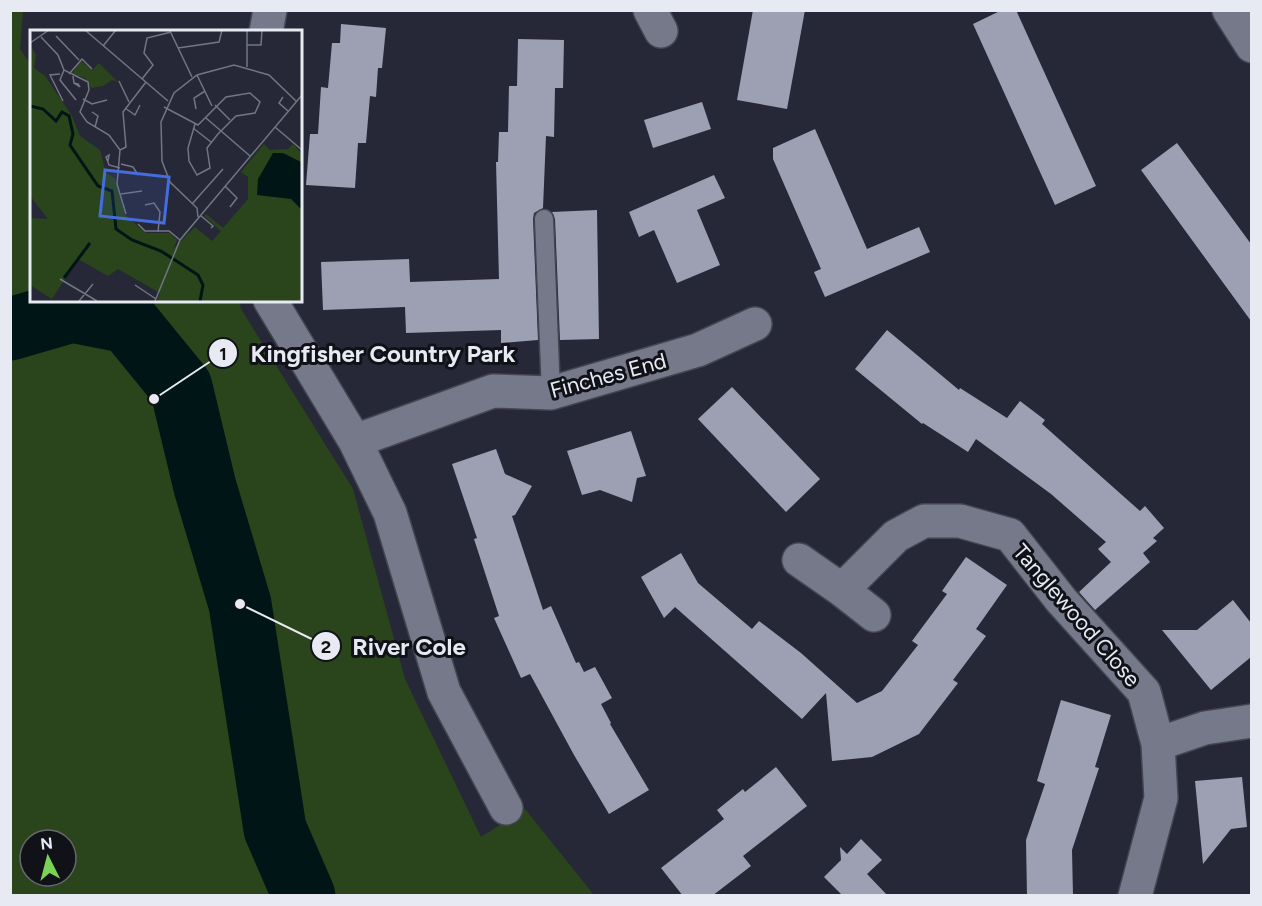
<svg xmlns="http://www.w3.org/2000/svg" width="1262" height="906" viewBox="0 0 1262 906" font-family="Figtree,sans-serif">
  <rect width="100%" height="100%" fill="#262837"/>
  <path fill="#2a451b" fill-rule="evenodd" d="M10 11H23L20 49 31 65 32 300H239L241 309 353 489 405 679 481 837 525 809 594 895H11ZM30 840H66V876H30Z"/>
  <g fill="none" stroke-linecap="round" stroke-linejoin="round">
    <path stroke="#001516" stroke-width="63" d="M10 329 72 311 128 322 181 387 205 487 240 604 275 829 304 896"/>
  </g>
  <path fill="#9ca0b2" d="M753 10H805L787 109 737 100Z
    M1002 10H1016L1096 186 1055 205 973 24Z
    M341 24 386 28 382 68H378L376 97 370 96 366 143H358L355 188 306 185 310 134H318L321 87 328 88 332 43H340Z
    M518 39 564 40 563 88H555L554 137 546 136 543 208 534 213 533 219 538 340 501 343V330L406 333 405 307 323 310 321 262 409 259 410 282 499 279 496 162H498L499 132H508L509 86H517Z
    M702 102 711 129 653 148 644 120Z
    M815 129 867 249 919 227 930 252 825 297 814 272 821 269 773 159V148Z
    M1177 143 1251 244V321L1141 170Z
    M714 175 725 198 697 210 720 265 677 283 654 230 639 237 629 212Z
    M597 210 599 339 560 340 555 219 552 212Z
    M887 330 959 390 960 388 1007 418 1020 401 1045 420 1042 424 1140 511 1145 506 1164 528 1153 538 1157 541 1143 553 1150 562 1095 610 1079 592 1111 562 1098 549 1106 542 1051 494 976 439 968 452 923 423 922 424 855 369Z
    M732 387 820 479 786 512 698 419Z
    M631 431 646 476 637 478 632 502 600 490 582 495 567 451Z
    M496 449 505 474 532 486 515 515 512 516 543 610 551 606 576 663 579 662 584 672 595 667 612 698 601 704 611 723 610 724 649 790 609 814 574 755 530 674 521 678 494 618 499 616 474 539 477 538 452 464Z
    M681 553 698 583 752 629 759 621 801 653 857 703 882 691 918 645 912 641 947 594 942 591 966 557 1007 585 976 629 986 636 953 680 958 683 919 734 872 757 832 761 826 693 802 719 675 607 664 618 641 577Z
    M1233 600 1251 623V657L1211 690 1162 630H1197Z
    M1061 700 1111 715 1095 767 1099 768 1072 850 1073 896H1027L1026 840 1045 784 1037 781Z
    M776 767 807 806 743 856 751 866 712 896H683L661 868 724 819 717 810 743 789 745 792Z
    M1242 777 1247 827 1231 829 1203 864 1195 781Z
    M861 839 882 860 867 874 888 896H843L824 877 841 860 840 847 847 854Z"/>
  <g fill="none" stroke-linecap="round" stroke-linejoin="round">
    <g stroke="#434551" stroke-width="21">
      <path id="lane" d="M544 219 551 393"/>
    </g>
    <g stroke="#434551" stroke-width="36">
      <path id="street" d="M650 10 661 31
        M1229 10 1252 46
        M266 32 270 10
        M270 300 355 441 390 513 444 692 506 808
        M355 441 493 391 551 393 698 350 755 324
        M799 560 842 590 874 615
        M842 590 896 536 924 521H960L1010 535 1061 600 1144 692 1158 744 1161 798 1135 896
        M1158 744 1205 728 1252 721"/>
    </g>
    <use href="#lane" stroke="#75798a" stroke-width="18"/>
    <use href="#street" stroke="#75798a" stroke-width="33"/>
  </g>
  <g text-anchor="middle" stroke-width="6" stroke-linejoin="round" paint-order="stroke">
    <g font-size="22" fill="#e7e9f3" stroke="#101218">
      <text transform="translate(608 375) rotate(-15)" y="8">Finches End</text>
      <text transform="translate(1077 615) rotate(49)" y="8">Tanglewood Close</text>
    </g>
  </g>
  <g transform="translate(30 30)">
    <rect width="272" height="272" fill="#262837"/>
    <path d="M1 16 6 25 4 38 15 46 42 86 50 106 70 120 76 143 85 148 95 185 116 203H139L147 210 143 219 165 197 182 211 191 201 174 186 176 184 193 198 218 169V147L211 142 234 114 240 120 258 119 263 114 271 123V271H127L130 263 88 239 78 246 48 229 22 269 0 255V188L18 189 0 166ZM50 30 62 40 69 33 88 52 82 50 73 56 61 58 55 48 42 44Z" fill="#2a451b"/>
    <path d="M243 123H253L271 132V179L261 169 227 165 228 149Z" fill="#001516"/>
    <path fill="none" stroke="#001516" stroke-width="3" d="M0 76 13 79 26 91 32 82 39 86 43 104 40 115 68 156 82 161 86 199 102 210 131 221 168 245 173 255 170 271M34 248 60 213"/>
    <path fill="none" stroke="#737582" stroke-width="1.5" d="M55 0 138 71M140 1 162 47M26 6 49 30M11 7 28 25 34 40 58 52 59 60 50 82 57 92 79 105 90 120 87 154 96 184M0 13 19 0M217 15H231L232 0M73 16 86 0M148 18 189 12 192 0M217 37V0M34 40 30 50 46 70M30 44 20 45 33 71M39 44 52 29 62 39M167 45 182 76M43 46 44 53 50 57 48 54 44 53M112 49 123 35 114 23 117 8 141 2M89 51 99 72M253 67 249 73 258 81M53 69 62 74 77 70M185 75 200 90M134 77 168 95 196 67 220 63 230 72 225 83 206 86 188 104 177 118 180 138 167 145 159 131 158 118 165 94M95 78 105 85 110 75M166 79 164 68 175 61M62 82 68 86 65 97M176 88 220 126M245 97 272 120M163 98 181 112M90 120 96 117 93 82 116 52M78 131 79 125 76 127 79 135 90 138M91 134 103 137 108 145M195 156 207 168 200 177M91 164 112 161M162 174 193 139M115 175 124 173 130 182 128 202M170 185 183 196 181 198M168 187 167 178 140 152 132 131 131 92 144 63 167 45 204 35 239 45 266 71M108 194 115 201H139L150 210M30 249 67 271M105 255 126 269M49 271 63 254M125 271 150 210 272 65"/>
    <path fill="#456ddd" fill-opacity="0.15" stroke="#456ddd" stroke-width="3" d="M75 140 139 147 134 193 70 186Z"/>
    <rect width="272" height="272" fill="none" stroke="#e7e9f3" stroke-width="3"/>
  </g>
  <path fill="none" stroke="#e7e9f3" stroke-width="2" d="M154 399L223 353M240 604L326 646"/>
  <g fill="#e7e9f3" stroke="#101218" stroke-width="2">
    <circle cx="154" cy="399" r="6"/>
    <circle cx="240" cy="604" r="6"/>
    <circle cx="223" cy="353" r="15"/>
    <circle cx="326" cy="646" r="15"/>
  </g>
  <g font-size="18" text-anchor="middle" font-weight="bold" fill="#111">
    <text x="223" y="360">1</text>
    <text x="326" y="653">2</text>
  </g>
  <g font-size="24" text-anchor="middle" font-weight="bold" fill="#e7e9f3" stroke="#101218" stroke-width="6" stroke-linejoin="round" paint-order="stroke">
    <text x="383" y="362">Kingfisher Country Park</text>
    <text x="409" y="655">River Cole</text>
  </g>
  <rect width="1262" height="906" fill="none" stroke="#e7e9f3" stroke-width="24"/>
  <g transform="translate(48 858) rotate(354)"><circle r="28" fill="#101218" stroke="#666870" stroke-width="1.5"/>
  <path d="M0-4.5L10 22L0 15L-10 22Z" fill="#7bd155"/>
  <text y="-9" font-size="16" font-weight="bold" text-anchor="middle" fill="#e7e9f3">N</text>
  </g>
</svg>
